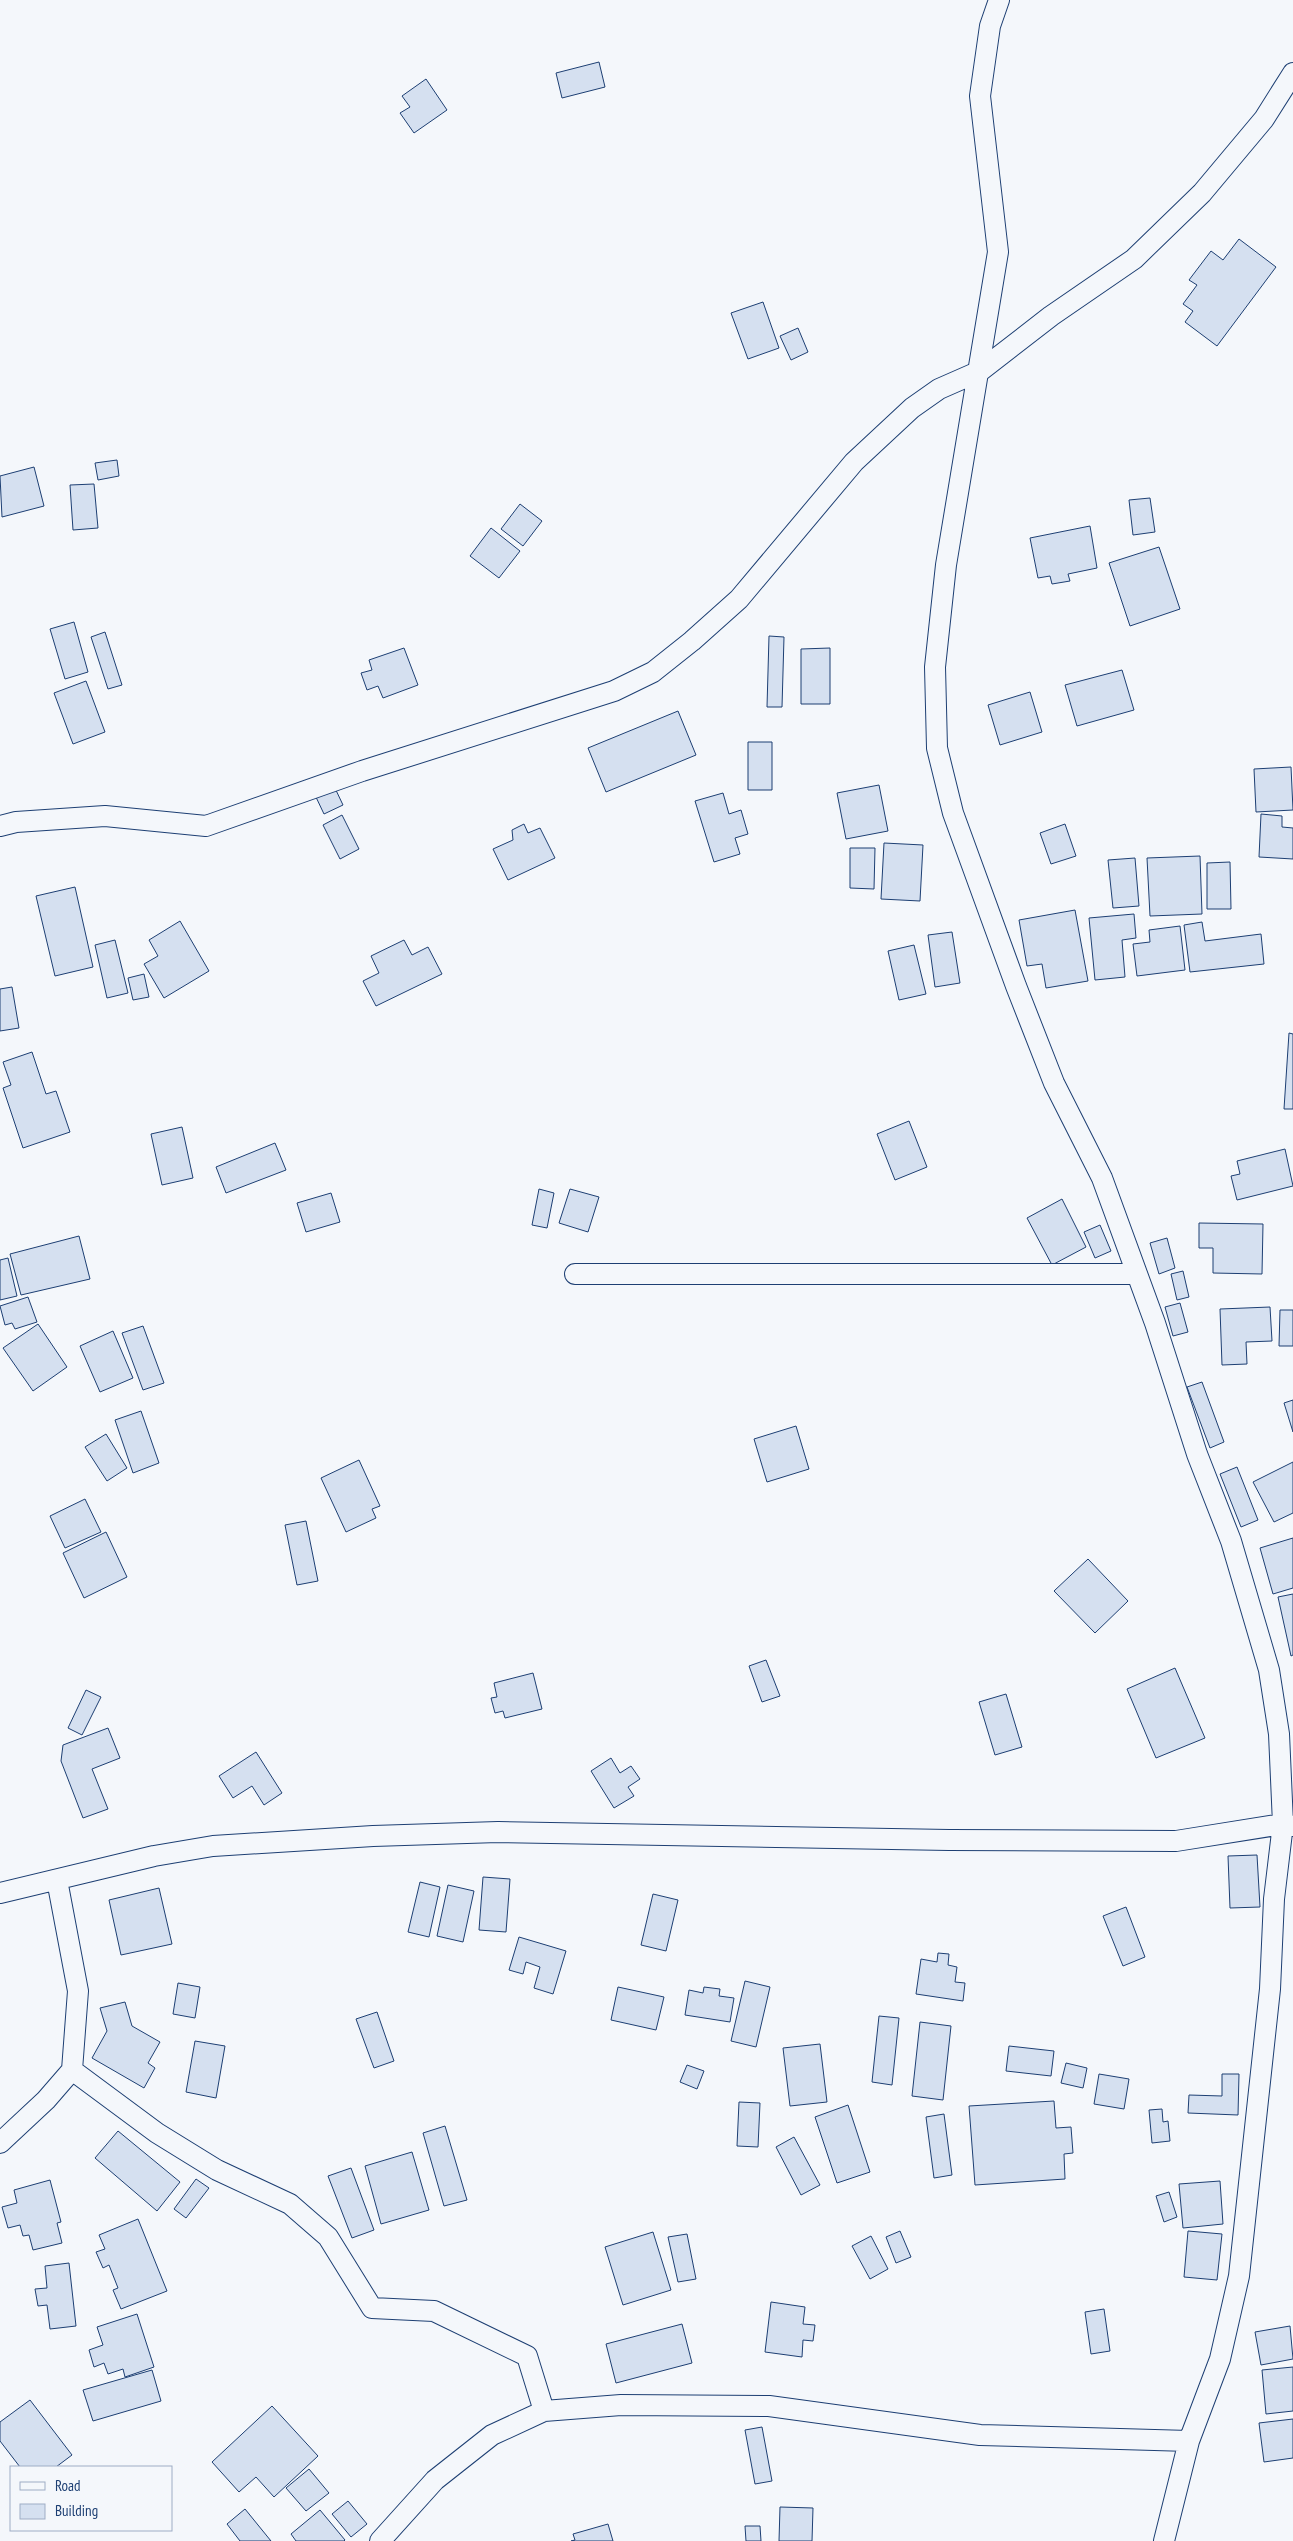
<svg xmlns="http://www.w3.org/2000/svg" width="1293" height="2541" viewBox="0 0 1293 2541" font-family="'PT Sans Narrow',sans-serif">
  <rect width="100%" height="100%" fill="#f4f7fb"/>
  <path fill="#d5e0f0" stroke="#1d3f73" d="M599 62 605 87 562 98 556 73Z
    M426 79 447 110 414 133 400 113 410 107 402 96Z
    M1239 239 1276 267 1217 346 1185 322 1193 311 1183 304 1197 285 1189 280 1211 251 1223 260Z
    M763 302 779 348 748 359 731 313Z
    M798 328 808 352 791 360 780 336Z
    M117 460 119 476 98 480 95 463Z
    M34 467 44 506 2 517 0 476Z
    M94 484 98 528 73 530 70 485Z
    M1150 498 1155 532 1133 535 1129 500Z
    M520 504 542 521 523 546 501 529Z
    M1090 526 1097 568 1068 574 1070 581 1052 584 1050 576 1038 578 1030 538Z
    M491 528 520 551 499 578 470 556Z
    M1159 547 1180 609 1130 626 1109 563Z
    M74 622 88 672 65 679 50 629Z
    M105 632 122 685 108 689 91 637Z
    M769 636 784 637 782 707H767Z
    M404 648 418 685 383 698 378 686 367 690 361 673 372 670 369 660Z
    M830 648V704H801V649Z
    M1122 670 1134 710 1077 726 1065 685Z
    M86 681 105 732 73 744 54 693Z
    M1030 692 1042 732 1000 745 988 705Z
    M678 711 696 755 606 792 588 748Z
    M748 742H772V790H748Z
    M1291 767 1293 810 1256 812 1254 769Z
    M879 785 888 831 846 839 837 793Z
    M334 786 343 805 324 814 315 795Z
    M723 793 729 814 741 810 748 834 735 838 740 854 714 862 695 801Z
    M1261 814 1282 816V827L1293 828V859L1259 857Z
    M342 815 359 849 340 859 323 825Z
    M524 824 528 833 540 828 555 858 508 880 493 849 513 840 512 830Z
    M1065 824 1076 856 1051 864 1040 833Z
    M884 843 923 845 920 901 881 899Z
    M850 848H875L874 889 850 888Z
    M1200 856 1202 914 1150 916 1147 858Z
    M1135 858 1139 906 1113 908 1108 860Z
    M1230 862 1231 909H1207V863Z
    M75 887 93 967 55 976 36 896Z
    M1075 910 1088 981 1046 988 1042 964 1027 966 1019 920Z
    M1134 914 1136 938 1122 940 1125 977 1095 980 1089 918Z
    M180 921 209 971 164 998 144 964 158 956 149 940Z
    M1202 922 1205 941 1261 934 1264 964 1190 972 1184 925Z
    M1180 926 1185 970 1137 976 1133 944 1150 942 1149 930Z
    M952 932 960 983 935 987 928 935Z
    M115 940 128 993 107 998 95 945Z
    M404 940 412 955 428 947 442 974 376 1006 363 981 379 973 371 956Z
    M914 945 926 994 899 1000 888 951Z
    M144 974 149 997 133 1000 128 978Z
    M12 987 19 1028 0 1031V989Z
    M1289 1033 1293 1034V1109H1284Z
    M32 1052 46 1094 56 1091 70 1132 23 1148 3 1088 11 1085 3 1062Z
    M909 1121 927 1167 895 1180 877 1134Z
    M182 1127 193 1178 162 1185 151 1134Z
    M275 1143 286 1170 226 1193 216 1167Z
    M1285 1149 1293 1186 1237 1200 1231 1176 1240 1174 1237 1161Z
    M539 1189 554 1193 547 1228 532 1225Z
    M570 1189 599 1197 588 1232 559 1223Z
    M331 1193 340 1222 306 1232 297 1203Z
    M1062 1199 1086 1247 1052 1265 1027 1218Z
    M1199 1223 1263 1224 1262 1274 1213 1273V1248H1199Z
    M1100 1225 1111 1251 1095 1258 1084 1232Z
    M79 1236 90 1279 21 1295 10 1254Z
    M1167 1238 1175 1268 1159 1274 1150 1243Z
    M8 1258 17 1296 0 1300V1260Z
    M1183 1271 1189 1297 1177 1300 1171 1274Z
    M28 1297 37 1322 15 1329 12 1323 5 1325 0 1306Z
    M1180 1303 1188 1332 1173 1336 1165 1307Z
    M1270 1307 1272 1341 1246 1342 1247 1364 1222 1365 1220 1309Z
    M1280 1310H1293V1346H1279Z
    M38 1324 67 1367 33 1391 3 1348Z
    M143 1326 164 1383 143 1390 122 1333Z
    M113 1331 133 1378 100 1392 80 1346Z
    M1202 1382 1224 1442 1210 1448 1187 1387Z
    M1293 1400V1432L1284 1403Z
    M141 1411 159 1463 133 1473 115 1420Z
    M796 1426 809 1469 767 1482 754 1439Z
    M106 1434 127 1468 107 1481 85 1447Z
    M359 1460 380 1506 372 1509 376 1518 346 1532 321 1478Z
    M1293 1462V1513L1274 1522 1253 1482Z
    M1237 1467 1258 1520 1241 1527 1220 1474Z
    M85 1499 101 1532 65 1548 50 1516Z
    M306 1521 318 1581 297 1585 285 1525Z
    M106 1532 127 1577 84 1598 63 1553Z
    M1293 1538V1588L1273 1594 1260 1548Z
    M1088 1559 1128 1601 1095 1633 1054 1591Z
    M1293 1594V1655L1291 1656 1278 1597Z
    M766 1660 780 1696 762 1702 749 1666Z
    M1175 1668 1205 1738 1156 1758 1127 1689Z
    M533 1673 542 1709 505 1718 503 1711 495 1713 491 1698 497 1697 494 1683Z
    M86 1690 101 1697 82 1735 68 1728Z
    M1006 1694 1022 1747 995 1755 979 1702Z
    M108 1728 120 1758 92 1769 108 1809 83 1818 61 1761 63 1745Z
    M256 1752 282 1793 264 1805 252 1786 233 1798 219 1776Z
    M611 1758 620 1773 631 1766 640 1779 628 1787 634 1796 614 1808 591 1771Z
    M1257 1855 1260 1907 1230 1908 1228 1856Z
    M483 1877 510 1879 506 1932 479 1930Z
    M420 1882 440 1887 429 1937 408 1932Z
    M448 1885 474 1891 463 1942 437 1936Z
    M159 1888 172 1944 121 1955 109 1900Z
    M653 1894 678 1900 666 1951 641 1945Z
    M1126 1907 1145 1957 1123 1966 1103 1916Z
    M519 1937 566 1951 553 1994 534 1988 540 1967 526 1962 523 1974 509 1970Z
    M938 1953 949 1954 948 1965 957 1967 955 1982 965 1983 963 2001 916 1994 921 1959 937 1962Z
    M745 1981 770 1987 756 2047 731 2041Z
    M178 1983 200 1987 195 2018 173 2014Z
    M618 1987 664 1997 656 2030 611 2020Z
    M704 1987 720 1989 719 1996 734 1998 730 2022 685 2015 689 1990 703 1993Z
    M125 2002 132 2026 160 2042 148 2063 155 2068 144 2088 92 2058 107 2031 100 2008Z
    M377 2012 394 2061 374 2068 356 2019Z
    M879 2016 899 2018 892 2085 872 2082Z
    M920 2022 951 2026 943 2100 912 2096Z
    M195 2041 225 2046 216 2098 186 2092Z
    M820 2044 827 2102 790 2106 783 2048Z
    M1009 2046 1054 2051 1051 2076 1006 2071Z
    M1066 2063 1087 2068 1083 2088 1061 2083Z
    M687 2065 704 2071 697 2089 680 2082Z
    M1099 2074 1129 2079 1124 2109 1094 2104Z
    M1222 2074H1239L1238 2115 1188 2113 1189 2095 1222 2096Z
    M1054 2101 1056 2128 1071 2127 1073 2153 1064 2154 1065 2179 975 2185 969 2106Z
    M739 2102 760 2103 758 2147 737 2146Z
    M848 2105 870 2172 837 2183 815 2117Z
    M1162 2109 1163 2122 1168 2121 1170 2141 1152 2143 1149 2110Z
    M944 2114 952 2175 934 2178 926 2117Z
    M445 2126 467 2200 444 2206 423 2133Z
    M118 2131 180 2182 157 2211 95 2158Z
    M794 2137 820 2185 801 2195 776 2147Z
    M412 2152 429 2210 381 2224 365 2166Z
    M351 2168 374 2230 352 2238 328 2176Z
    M196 2179 209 2188 186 2218 174 2209Z
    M50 2180 61 2222 57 2223 62 2243 33 2250 29 2235 23 2236 20 2225 8 2228 2 2207 17 2203 14 2190Z
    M1220 2181 1223 2224 1183 2228 1179 2184Z
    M1169 2192 1177 2217 1164 2222 1156 2196Z
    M138 2219 167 2291 121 2309 113 2290 118 2288 109 2265 103 2268 96 2252 105 2249 99 2235Z
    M900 2231 911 2257 896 2263 886 2237Z
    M1188 2231 1222 2234 1217 2280 1184 2277Z
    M653 2232 671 2290 623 2305 605 2247Z
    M687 2234 696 2279 678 2282 668 2237Z
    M871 2236 888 2269 870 2279 852 2246Z
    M69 2263 76 2326 50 2329 47 2305 38 2306 35 2289 47 2288 45 2266Z
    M771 2302 805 2307 803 2324 815 2325 813 2341 803 2340 802 2357 765 2352Z
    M1104 2309 1110 2351 1091 2354 1085 2312Z
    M137 2314 154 2367 125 2377 123 2369 108 2374 104 2363 94 2367 89 2350 103 2345 97 2327Z
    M682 2324 692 2363 616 2383 606 2344Z
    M1290 2326 1293 2359 1261 2365 1255 2332Z
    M1293 2367V2411L1266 2414 1262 2370Z
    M152 2370 161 2401 93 2421 83 2390Z
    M30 2400 72 2455 56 2467H20L0 2441V2422Z
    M272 2406 318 2456 274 2497 256 2477 239 2492 212 2462Z
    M1293 2419V2458L1264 2462 1259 2423Z
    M762 2427 772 2481 755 2484 745 2430Z
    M309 2469 329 2493 306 2511 286 2488Z
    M348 2501 367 2524 351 2537 332 2514Z
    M780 2507 813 2508 812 2541H779Z
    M245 2509 271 2541H240L227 2524Z
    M320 2510 345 2540 344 2541H296L291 2534Z
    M608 2524 613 2541H571L575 2540 573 2534Z
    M745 2526H760L761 2541H746Z"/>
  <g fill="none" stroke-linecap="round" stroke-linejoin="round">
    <g stroke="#1d3f73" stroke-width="22">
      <path id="minor" d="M999 0 990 26 980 96 998 252 946 565 935 667 937 748 953 813 1016 986 1054 1083 1102 1178 1155 1323 1197 1454 1231 1541 1269 1670 1279 1734 1283 1824 1274 1899 1270 1989 1239 2276 1220 2359 1189 2441 1164 2541
        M0 826 16 822 105 816 206 826 362 771 614 691 653 672 692 641 739 599 854 462 912 408 939 389 980 371 1051 316 1134 259 1202 193 1264 119 1293 73
        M575 1274H1135
        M57 1880 78 1991 72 2070 157 2133 217 2170 290 2204 328 2237 372 2308 434 2311 527 2356 544 2411
        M0 1893 154 1856 213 1846 373 1836 498 1832 949 1840 1176 1841 1283 1824 1293 1826
        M0 2143 46 2100 72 2070
        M380 2541 435 2480 492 2435 544 2411 621 2405 769 2406 980 2435 1189 2441"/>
    </g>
    <use href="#minor" stroke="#f4f7fb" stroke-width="20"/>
  </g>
  <rect x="10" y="2466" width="162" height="65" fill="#f4f7fb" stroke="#9eadc5"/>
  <rect x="20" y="2482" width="25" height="8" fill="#f4f7fb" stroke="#9eadc5"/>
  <text x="55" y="2491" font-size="15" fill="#1d3f73">Road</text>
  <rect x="20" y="2504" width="25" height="15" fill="#d5e0f0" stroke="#9eadc5"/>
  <text x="55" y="2516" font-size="15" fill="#1d3f73">Building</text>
</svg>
